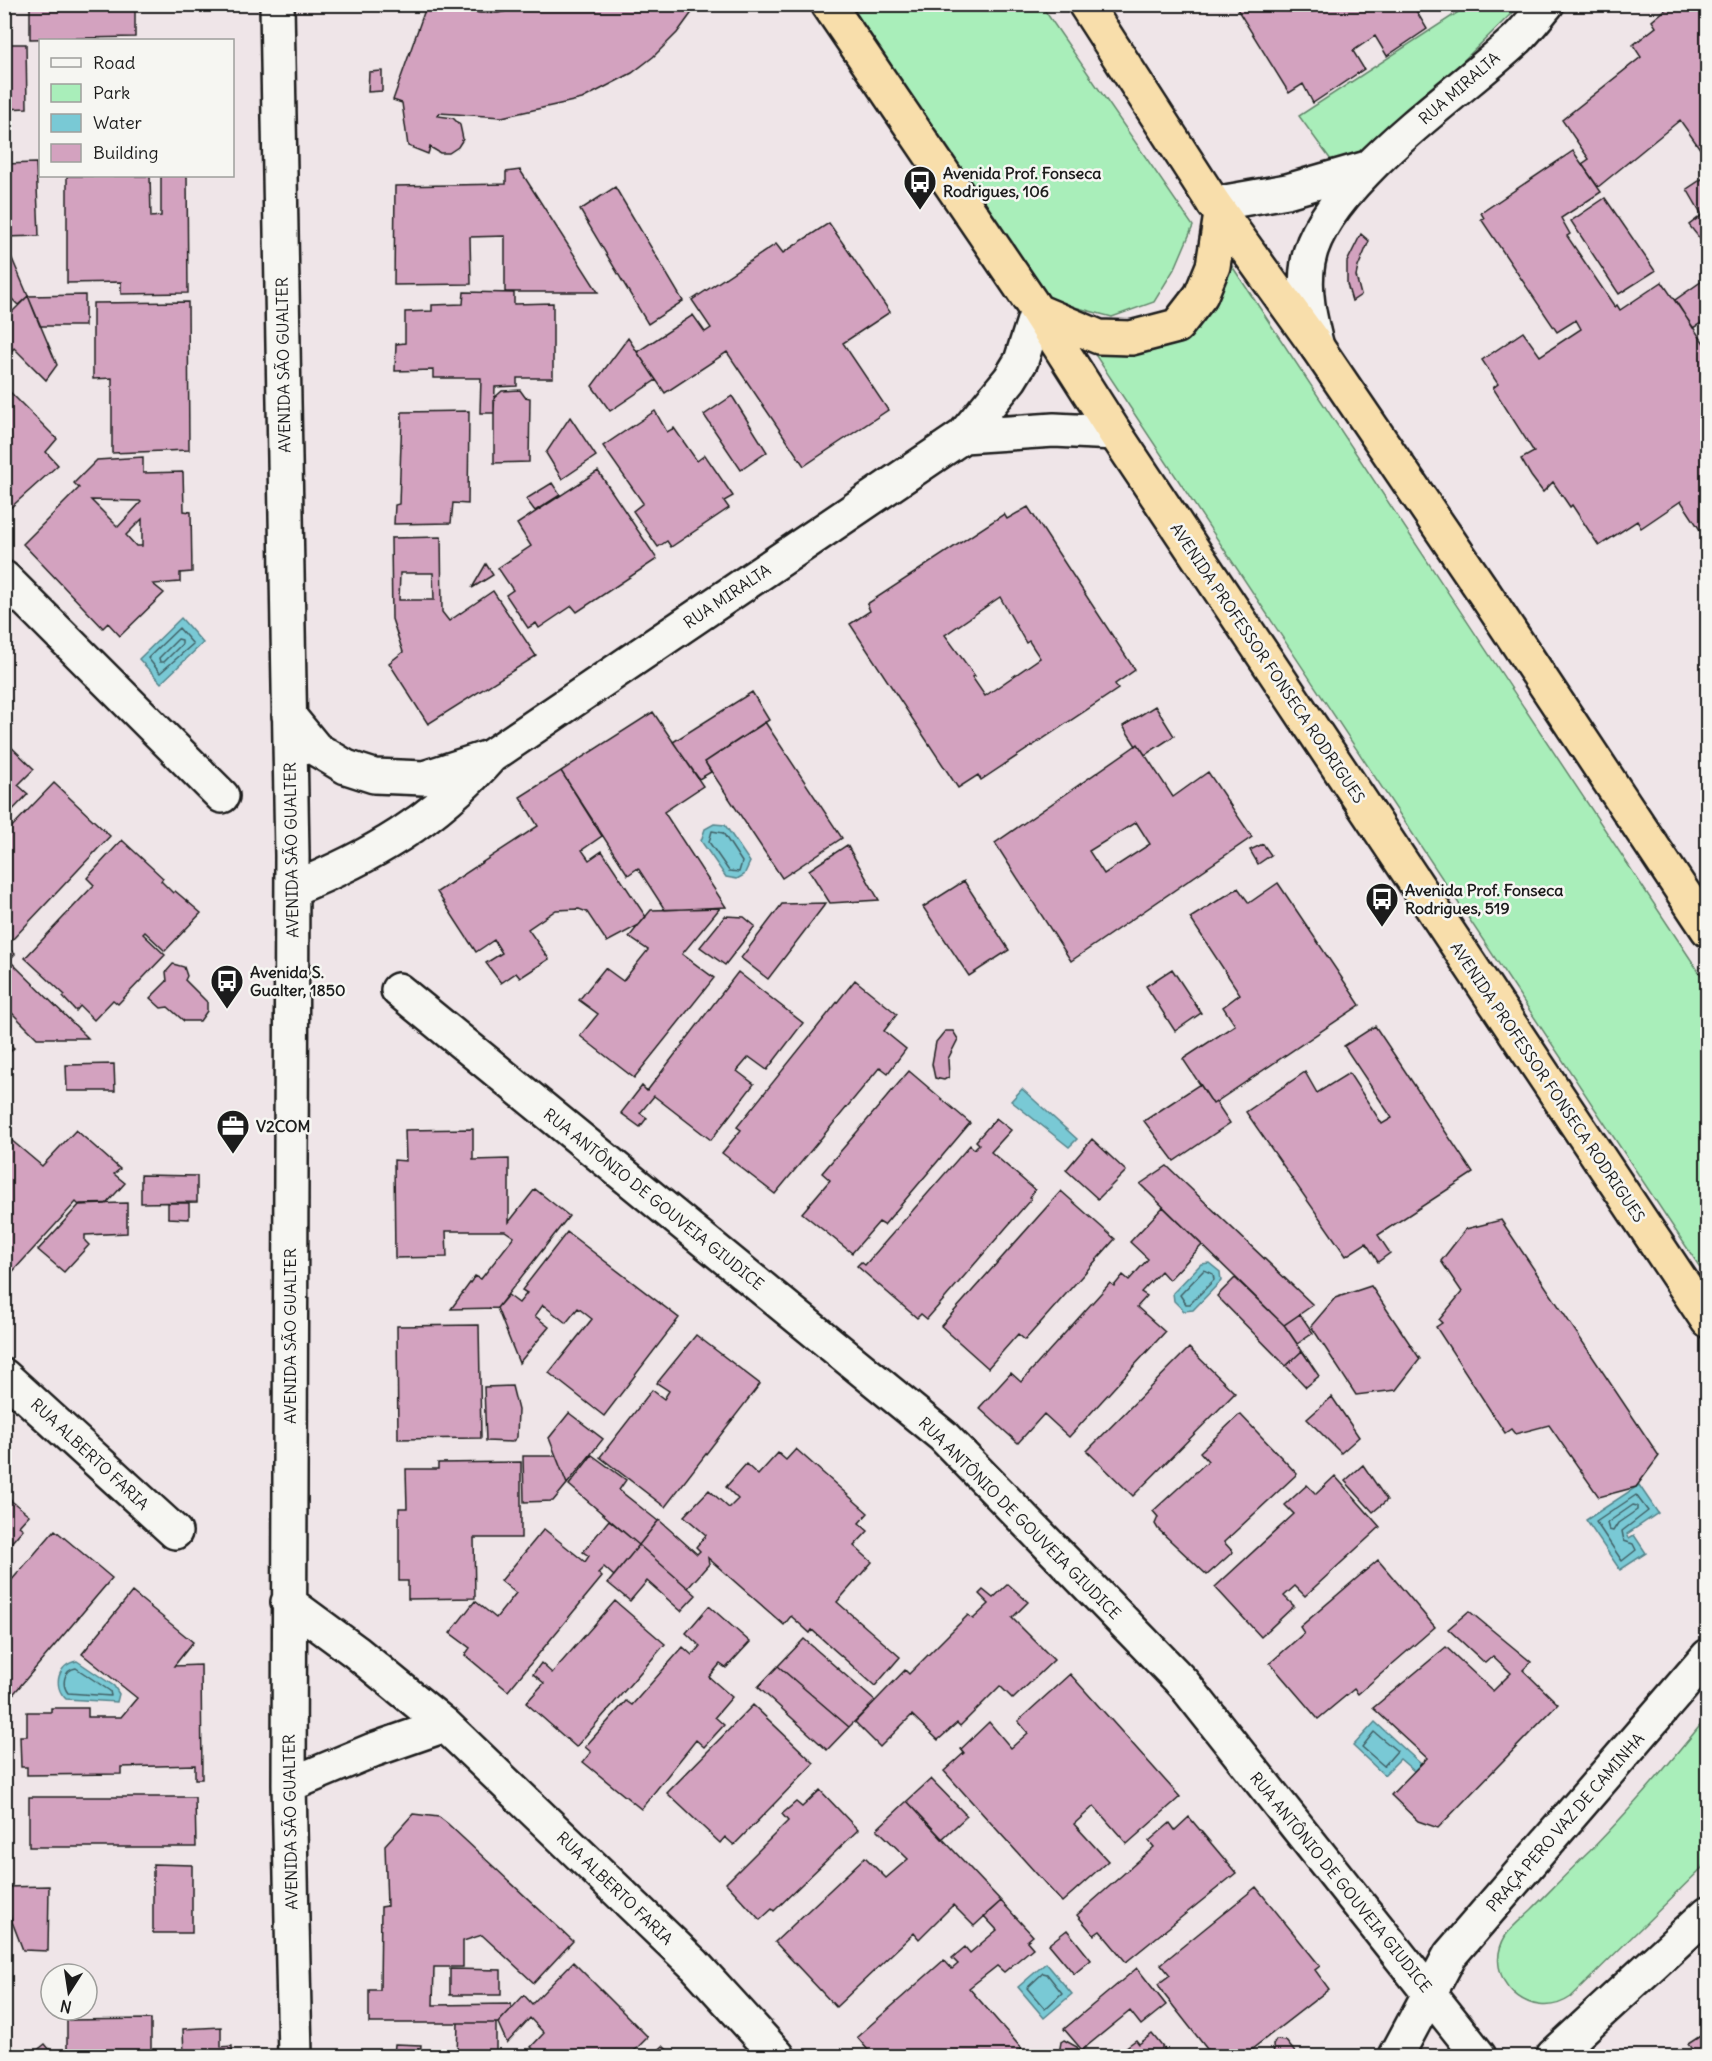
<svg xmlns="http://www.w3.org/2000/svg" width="1712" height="2061" viewBox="0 0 1712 2061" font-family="Delius,sans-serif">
  <rect width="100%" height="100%" fill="#efe5e8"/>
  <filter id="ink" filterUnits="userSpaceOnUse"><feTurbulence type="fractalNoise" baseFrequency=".0167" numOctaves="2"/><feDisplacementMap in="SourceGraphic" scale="12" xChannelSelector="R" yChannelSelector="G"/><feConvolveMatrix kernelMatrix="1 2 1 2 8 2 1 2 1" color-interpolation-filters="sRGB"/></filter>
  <g filter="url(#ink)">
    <path fill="#a9eeba" stroke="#62856b" stroke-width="1.5" d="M851 5H1041L1193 226 1176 266 1154 302 1112 317 1052 301 1022 263Z
      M1469 5H1520L1344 178 1299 116Z
      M1232 266 1707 984V1278L1094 353 1128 352 1211 306Z
      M1707 1717V1863L1571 1997C1531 2025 1479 1978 1506 1935 1512 1926 1524 1917 1532 1909 1551 1890 1570 1870 1590 1851 1631 1809 1670 1763 1707 1717Z"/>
    <path fill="#79c9d5" stroke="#54848b" stroke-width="1.5" d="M181 618 203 643 161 683 139 659Z
      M714 824 725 825 750 862 744 875 737 879 726 877 701 841 705 829Z
      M1022 1089 1077 1139 1069 1147 1011 1101Z
      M1209 1263 1220 1272 1221 1281 1193 1310 1184 1311 1174 1301 1173 1293 1201 1264Z
      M1639 1485 1658 1513 1627 1534 1629 1538 1634 1535 1646 1553 1620 1570 1586 1520Z
      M77 1661 114 1686 119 1694 117 1702 66 1699C52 1686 58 1664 77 1661Z
      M1375 1722 1421 1764 1414 1771 1400 1759 1384 1775 1353 1746Z
      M1046 1963 1072 1994 1044 2018 1018 1987Z"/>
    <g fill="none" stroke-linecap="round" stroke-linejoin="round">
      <path stroke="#416166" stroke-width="1.5" d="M179 628 193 644 160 673 148 658Z
        M178 639 182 640V644L164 662H160L159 658Z
        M712 831 723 833 742 862 739 872 729 871 709 842Z
        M1204 1270 1213 1274 1214 1280 1190 1304H1186L1180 1295Z
        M1636 1495 1648 1511 1622 1531 1624 1541 1633 1544 1636 1550 1622 1561 1596 1522Z
        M1633 1505 1637 1506V1510L1618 1523 1613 1531 1609 1530 1607 1523Z
        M76 1668 110 1691 111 1696 68 1693C61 1684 64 1670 76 1668Z
        M1374 1732 1397 1751 1384 1766 1362 1747Z
        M1043 1973 1047 1974 1062 1993 1045 2009 1027 1988Z"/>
    </g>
    <path fill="#d3a2bf" stroke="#1c1c1c" stroke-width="1.5" fill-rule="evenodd" d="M30 4H188L135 6V37L30 39Z
      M427 4 480 13H498L527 7 526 4H685L693 11 677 33 653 57 632 73 582 99 502 117 439 113 438 116 453 118 460 125 463 139 458 147 449 153H440L430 147 428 154 408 146 402 103 393 100Z
      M1234 4H1421L1415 9 1427 29 1387 56 1375 36 1353 51 1364 69 1313 103 1303 84 1289 93Z
      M1672 4H1698L1708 18V160L1680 120 1598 187 1582 164 1589 159 1562 120 1641 57 1633 45 1656 27 1652 21Z
      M4 44H26L27 108 4 109Z
      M382 71V91L368 92 369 72Z
      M1573 151 1601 192 1561 218 1570 234 1567 236 1615 307 1617 305 1620 310 1662 282 1708 349V533L1704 536 1681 501 1641 528 1637 521 1599 546 1572 505 1570 507 1553 482 1543 492 1531 476 1521 459 1534 452 1493 388 1498 384 1482 360 1523 332 1540 356 1581 329 1576 320 1557 332 1481 219 1484 218 1481 213Z
      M36 163 39 236 4 237V164Z
      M520 170 598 292H505V236L470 237 471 284 394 285 395 186 506 184V172Z
      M1708 175V241L1704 244 1689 225 1702 215 1687 189Z
      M67 176H150L151 217 161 216V176H187L188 293 121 294V282L67 283Z
      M615 187 683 301 648 324 580 210Z
      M1605 198 1655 271 1619 294 1571 221Z
      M829 223 890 312 843 343 888 410 804 466 727 352 665 393 637 352 693 315 705 332 711 328 692 300 776 244 783 253Z
      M1361 234 1369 241 1358 267 1356 276 1361 295 1352 301 1347 284V262Z
      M4 240 28 296 18 305 4 291Z
      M1708 277V319L1693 328 1675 300Z
      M464 292 514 293V304L553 303V378H517V386L495 387 494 413H480L481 378H433V370L395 371 396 344 405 343V312L432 311V305L463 304Z
      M85 295V326H40L28 296Z
      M28 296 57 365 46 380 14 348 9 354 4 349V320Z
      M188 302 189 450 112 453V378L93 379V303Z
      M628 338 656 380 610 411 592 386Z
      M4 386 57 439 46 452 58 465 9 509 4 504Z
      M520 390 525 397 530 398 529 462 494 463V398L502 391Z
      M732 396 767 452 741 470 704 415Z
      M469 411 468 504 453 503 451 523 394 524 395 505 399 504 402 412Z
      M655 411 667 432 674 428 697 461 705 455 733 496 724 501 729 508 671 547 667 541 658 547 633 511 643 503 603 446Z
      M570 417 596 456 562 479 546 453Z
      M143 457V473L183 472 184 511 191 512 192 572 180 573V582L153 584 164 593 120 636 108 623 103 628 23 544 79 488 74 483 97 460ZM91 500 140 501 141 502 118 527ZM142 519V546H136L126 535Z
      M598 471 657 559 577 612 572 606 539 628 536 623 528 628 506 595 513 590 498 568 531 546 517 524Z
      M552 483 560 495 535 511 526 499Z
      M1028 507 1135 670 1115 684 1118 689 981 780 978 775 958 788 850 624 870 611 867 604 1004 514 1007 519ZM1000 597 1026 643 1029 641 1040 658 985 696 972 677 975 676 945 635Z
      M441 537 442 612 449 621 493 591 536 656 428 724 389 663 403 652 392 619 391 538ZM400 573H433L434 600H399Z
      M486 564 493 575 472 588Z
      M752 692 769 720 705 762 711 772 699 779 673 742Z
      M1155 706 1174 736 1145 755 1138 744 1136 746 1123 726Z
      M653 712 703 786 664 812 726 907 665 910 638 868 628 875 561 771Z
      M765 722 842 838 782 878 705 762Z
      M4 740 34 769 18 785 28 794 4 819Z
      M1138 744 1173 797 1208 772 1252 837 1071 961 995 843ZM1136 822 1150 844 1104 874 1089 851Z
      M561 771 602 836 582 850 589 860 602 851 646 917 639 925 607 942 587 912 579 909 556 910 528 929 549 959 520 978 516 973 501 983 486 963 502 953 494 940 476 952 437 892 538 826 520 797Z
      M54 783 110 836 12 940 4 933V835Z
      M122 840 163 878 161 881 173 893 175 891 201 913 165 951 145 932 143 934 165 955 118 1004 113 1000 94 1020 80 1006 76 1011 63 997 65 995 25 958 94 885 87 878Z
      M1263 844 1271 855 1258 864 1250 850Z
      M847 845 879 900 830 903 809 870Z
      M964 881 1009 950 969 976 923 907Z
      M1278 883 1360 1005 1213 1104 1183 1059 1235 1025 1223 1007 1240 994 1190 918 1238 888 1249 903Z
      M826 903 768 979 741 958 782 904Z
      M720 908 682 954 714 978 634 1078 580 1036 598 1014 579 1000 605 968 623 981 648 950 629 937 651 910Z
      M725 916 744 917 755 926 725 965 700 947Z
      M4 944 15 954 4 965Z
      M9 960 88 1038H37L4 1005V965Z
      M173 964 184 967 187 976 185 980 207 1002V1011L200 1021H184L168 1007 161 1008 150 998 167 981 166 972Z
      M1172 969 1201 1013 1175 1031 1146 986Z
      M738 972 803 1023 767 1070 749 1057 737 1071 754 1084 711 1140 654 1096 640 1113 647 1118 640 1127 621 1113 642 1086 647 1091Z
      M855 980 897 1014 884 1031 906 1049 888 1073 880 1067 775 1194 722 1153 741 1130 737 1127Z
      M1375 1026 1473 1173 1378 1235 1390 1253 1378 1262 1366 1243 1346 1256 1246 1112 1305 1072 1317 1093 1349 1073 1382 1124 1392 1118 1344 1046Z
      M945 1031H953L958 1039 948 1059 949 1077 944 1080 935 1078 932 1064 936 1042Z
      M4 1039 14 1048 4 1058Z
      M114 1064 115 1091H67L66 1065Z
      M909 1071 970 1123 884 1225 879 1222 852 1253 802 1213 830 1180 822 1173Z
      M1200 1084 1213 1104 1216 1102 1230 1123 1174 1161 1144 1121Z
      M996 1118 1011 1130 991 1152 1035 1190 1030 1197 1031 1199 927 1319 921 1314 917 1318 857 1266 861 1262 865 1265 970 1145 974 1149 979 1144 976 1141Z
      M473 1129V1160L509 1159V1222L535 1189 569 1216 497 1308 451 1309 475 1276 481 1279 514 1237 505 1231H446L447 1257 395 1258 394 1160 406 1161 405 1130Z
      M76 1130 120 1169 114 1174 125 1183 106 1204 79 1205 76 1202 5 1280 4 1134 42 1166Z
      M1092 1139 1126 1171 1098 1199 1066 1170Z
      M1167 1166 1313 1305 1284 1325 1140 1184Z
      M141 1175 197 1176V1202L141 1203Z
      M1061 1191 1115 1239 1025 1340 1018 1334 988 1368 941 1326Z
      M127 1203V1233L85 1235V1241L89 1245 64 1272 38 1250 80 1204Z
      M168 1203H189V1219L168 1218Z
      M1163 1207 1202 1245 1169 1280 1161 1271 1141 1292 1147 1296 1137 1307 1165 1332 1069 1437 1044 1414 1018 1443 979 1408 1011 1373 1021 1382 1110 1283 1114 1286 1123 1275 1129 1280 1148 1259 1130 1242Z
      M1501 1220 1659 1456 1636 1487 1599 1497 1549 1425 1515 1434 1511 1429 1505 1433 1436 1327 1442 1323 1439 1320 1462 1292 1441 1261 1466 1229Z
      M567 1232 679 1318 604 1416 549 1373 592 1319 578 1308 566 1323 543 1305 535 1316 549 1327 519 1363 497 1308 508 1295 519 1303 527 1293 522 1290Z
      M1235 1278 1285 1326 1302 1351 1286 1366 1217 1296Z
      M1371 1286 1420 1359 1396 1390 1356 1395 1311 1326 1335 1298Z
      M1300 1314 1313 1333 1297 1344 1284 1325Z
      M479 1325 481 1438 398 1439 397 1326Z
      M696 1335 760 1384 665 1507 600 1457 652 1390 664 1399 669 1391 657 1383Z
      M1189 1348 1235 1393 1133 1496 1087 1451Z
      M1302 1351 1319 1376 1306 1387 1286 1366Z
      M512 1386 518 1410 517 1437 512 1442 486 1441 484 1387Z
      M1332 1397 1359 1437 1341 1453 1307 1419Z
      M569 1413 603 1439 567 1484 549 1438Z
      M1240 1414 1297 1474 1224 1542 1233 1552 1207 1575 1158 1529 1155 1524 1158 1517 1153 1511 1208 1461 1200 1452Z
      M796 1449 868 1513 859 1523 868 1531 854 1546 872 1562 837 1602 900 1657 875 1686 812 1630 810 1633 791 1616 784 1625 708 1558 709 1564 688 1588 639 1545 659 1520 697 1554 700 1551 696 1547 706 1535 684 1516 709 1490 729 1508 738 1499 726 1487 746 1464 758 1475 778 1453 786 1460Z
      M592 1455 626 1480 619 1490 658 1521 639 1545 569 1485Z
      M523 1456H556L567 1484 553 1501 524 1502Z
      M521 1462V1538H474L475 1598 408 1599V1581H399V1508H407L406 1469H438V1463Z
      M1363 1465 1387 1500 1373 1512 1345 1481Z
      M1335 1476 1380 1527 1305 1596 1295 1586 1284 1596 1294 1606 1261 1637 1215 1587 1294 1514 1285 1505 1307 1485 1316 1494Z
      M4 1495 29 1515 19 1526 23 1529 4 1551Z
      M609 1520 639 1545 614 1576 604 1567 598 1573 602 1577 508 1691 465 1655 470 1648 450 1633 475 1601 496 1618 516 1593 501 1581 544 1529 585 1562 589 1556 583 1552Z
      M55 1530 112 1578 4 1705V1589Z
      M639 1545 696 1595 681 1611 647 1581 630 1601 608 1583Z
      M1378 1560 1435 1627 1358 1694 1354 1689 1318 1719 1270 1663 1304 1633 1300 1627Z
      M1008 1584 1028 1602 1012 1618 1054 1660 1013 1699 1000 1686 960 1726 957 1723 938 1740 912 1715 880 1747 855 1722 905 1670 909 1674 968 1615 973 1619 989 1604 979 1594 983 1590 993 1598Z
      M132 1592 193 1642 174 1666 201 1665 202 1779H195V1765L121 1767V1774L27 1775V1767H21L20 1736H27V1712H51V1708H88V1717H121L137 1698 82 1654Z
      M615 1601 665 1644 576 1747 526 1703 544 1683 533 1674 541 1663 552 1673Z
      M709 1606 750 1642 726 1668 720 1664 709 1677 732 1697 715 1717 724 1725 704 1747 696 1740 641 1809 583 1762 591 1752 585 1747 626 1701 632 1705 683 1647 692 1655 700 1646 686 1633Z
      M1469 1611 1531 1662 1523 1670 1558 1704 1438 1828 1418 1821 1391 1795 1427 1758 1373 1708 1446 1647 1493 1691 1511 1673 1493 1656 1485 1663 1448 1629Z
      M804 1639 875 1701 849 1727 778 1666Z
      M778 1666 849 1727 827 1750 758 1687Z
      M1070 1674 1180 1797 1127 1844 1094 1806 1074 1824 1108 1861 1062 1902 944 1771 964 1753 961 1749 989 1722 1011 1748 1028 1733 1018 1721Z
      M753 1705 814 1763 734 1845 725 1837 720 1843 667 1793Z
      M931 1779 967 1816 942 1839 907 1801Z
      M820 1790 858 1830 774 1911 772 1909 760 1920 726 1883 788 1821 782 1814 796 1802 802 1807Z
      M29 1797H195L196 1847H29Z
      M907 1801 1001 1901 974 1926 953 1905 919 1939 914 1933 836 2007 775 1942 865 1857 886 1878 908 1859 877 1829Z
      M413 1814 439 1817 448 1824 573 1941 534 1983 482 1935 463 1941V1967H434L433 2005 511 2004V2009L498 2023H369V1990H380L381 1907 387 1906 385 1845Z
      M1189 1817 1236 1873 1126 1962 1100 1931 1094 1935 1077 1915 1154 1847 1149 1841 1170 1823 1175 1830Z
      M153 1864 192 1865V1933H153Z
      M49 1886 48 1951 23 1950 4 1901V1887Z
      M1256 1887 1320 1966 1315 1970 1329 1989 1243 2056H1218L1213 2051 1207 2049 1163 1993 1158 1984 1170 1975 1161 1964Z
      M4 1901 10 1916 4 1921Z
      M1001 1901 1033 1936 1027 1941 1033 1948 1004 1972 997 1966 969 1988 1022 2049 1013 2056H873L857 2037 944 1960 952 1969 958 1964 952 1958 965 1947 970 1953 997 1930 984 1916Z
      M1067 1930 1091 1960 1074 1974 1049 1944Z
      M573 1962 648 2037 629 2056H540L531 2047 544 2033 530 2018 507 2043 498 2023 524 1995 532 2004Z
      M1137 1968 1166 2005 1141 2025 1130 2011 1082 2050 1064 2029Z
      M450 1969 501 1970V1995H450Z
      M151 2019V2056H67V2020Z
      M458 2023H496V2056H457Z
      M221 2027V2047L232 2046V2056H184L183 2029Z
      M1708 2031V2056H1691L1695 2054 1688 2044Z
      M1152 2034 1170 2056H1114L1136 2040 1139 2044Z
      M1064 2040 1077 2047 1081 2056H1062L1059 2054 1061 2042Z
      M1276 2040 1286 2041 1298 2056H1274L1273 2045Z
      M45 2044 55 2056H30Z
      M395 2044 421 2045 420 2056H394Z
      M663 2046 674 2056H652Z"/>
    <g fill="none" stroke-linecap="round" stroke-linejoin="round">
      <g stroke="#1c1c1c" stroke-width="38">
        <path id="minor" d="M277 4 292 856 289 1785 295 2056
          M1214 204 1287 191 1367 168
          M1317 347C1310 319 1303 291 1308 262 1321 185 1461 92 1517 39 1528 28 1537 16 1547 4
          M963 436 1054 430 1115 433
          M4 578 222 796
          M289 716 316 749 346 767 374 776 424 778 489 757
          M292 889C371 857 434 821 491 756L963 436 1010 379 1021 361 1037 311
          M398 990 943 1436 1183 1683 1479 2056
          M4 1376 175 1532
          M288 1602 356 1652 445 1725 695 1965 778 2056
          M289 1785 373 1750 445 1725
          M1396 2056 1450 1955 1708 1656
          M1553 2056 1708 1913"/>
      </g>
      <g stroke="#1c1c1c" stroke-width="38">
        <path id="highway" d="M828 4 1037 311 1115 433 1708 1321
          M1085 4 1214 204 1317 347 1483 591 1708 930
          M1037 311 1099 337 1131 338 1177 326 1201 295 1213 266 1221 214"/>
      </g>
      <use href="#minor" stroke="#f6f6f2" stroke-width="33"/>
      <use href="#highway" stroke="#f8deab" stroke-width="33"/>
    </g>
  </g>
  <defs>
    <g id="bus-pin" transform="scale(1.725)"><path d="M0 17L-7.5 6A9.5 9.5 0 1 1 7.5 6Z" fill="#1c1c1c" stroke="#f6f6f2"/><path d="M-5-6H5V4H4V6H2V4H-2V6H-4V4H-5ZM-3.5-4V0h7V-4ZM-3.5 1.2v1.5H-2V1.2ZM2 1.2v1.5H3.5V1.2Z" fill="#fff"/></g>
    <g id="office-pin" transform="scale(1.725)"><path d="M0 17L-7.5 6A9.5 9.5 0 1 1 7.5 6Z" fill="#1c1c1c" stroke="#f6f6f2"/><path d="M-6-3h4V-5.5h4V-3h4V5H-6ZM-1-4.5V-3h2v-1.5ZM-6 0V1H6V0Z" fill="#fff"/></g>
  </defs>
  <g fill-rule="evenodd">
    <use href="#bus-pin" x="920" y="182"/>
    <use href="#bus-pin" x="1382" y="899"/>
    <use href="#bus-pin" x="227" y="981"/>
    <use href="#office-pin" x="233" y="1126"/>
  </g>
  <g text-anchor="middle" stroke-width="5" stroke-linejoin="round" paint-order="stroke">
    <g font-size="16" fill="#1c1c1c" stroke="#f6f6f2">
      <text transform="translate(1459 88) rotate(-41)" y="6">RUA MIRALTA</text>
      <text transform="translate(283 365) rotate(-91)" y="6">AVENIDA SÃO GUALTER</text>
      <text transform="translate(727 596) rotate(-34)" y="6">RUA MIRALTA</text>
      <text transform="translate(1268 663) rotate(56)" y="6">AVENIDA PROFESSOR FONSECA RODRIGUES</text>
      <text transform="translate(291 850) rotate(-91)" y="6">AVENIDA SÃO GUALTER</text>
      <text transform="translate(1548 1082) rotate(56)" y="6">AVENIDA PROFESSOR FONSECA RODRIGUES</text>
      <text transform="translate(654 1199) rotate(39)" y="6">RUA ANTÔNIO DE GOUVEIA GIUDICE</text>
      <text transform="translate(290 1336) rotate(-90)" y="6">AVENIDA SÃO GUALTER</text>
      <text transform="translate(90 1454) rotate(43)" y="6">RUA ALBERTO FARIA</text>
      <text transform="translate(1020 1518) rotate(45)" y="6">RUA ANTÔNIO DE GOUVEIA GIUDICE</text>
      <text transform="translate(290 1822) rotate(-91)" y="6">AVENIDA SÃO GUALTER</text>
      <text transform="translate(1565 1822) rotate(-49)" y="6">PRAÇA PERO VAZ DE CAMINHA</text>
      <text transform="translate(1341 1882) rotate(51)" y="6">RUA ANTÔNIO DE GOUVEIA GIUDICE</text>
      <text transform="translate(615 1888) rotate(44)" y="6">RUA ALBERTO FARIA</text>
    </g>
    <g font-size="16" font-weight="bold" fill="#1c1c1c" stroke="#f6f6f2" text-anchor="start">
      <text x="943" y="179">Avenida Prof. Fonseca<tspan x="943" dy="18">Rodrigues, 106</tspan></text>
      <text x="1405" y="896">Avenida Prof. Fonseca<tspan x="1405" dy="18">Rodrigues, 519</tspan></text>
      <text x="250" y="978">Avenida S.<tspan x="250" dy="18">Gualter, 1850</tspan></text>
      <text x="256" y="1132">V2COM</text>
    </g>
  </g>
  <rect width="1712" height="2061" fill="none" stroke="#f6f6f2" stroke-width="24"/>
  <rect x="12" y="12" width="1688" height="2037" fill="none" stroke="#1c1c1c" stroke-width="2" filter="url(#ink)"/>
  <rect x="39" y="39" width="195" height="138" fill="#f6f6f2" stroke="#9f9f9c" stroke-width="1.5"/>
  <rect x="51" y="58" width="30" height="9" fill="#f6f6f2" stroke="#9f9f9c" stroke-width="1.5"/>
  <text x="93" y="69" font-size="18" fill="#1c1c1c">Road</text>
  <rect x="51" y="84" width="30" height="18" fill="#a9eeba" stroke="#9f9f9c" stroke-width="1.5"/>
  <text x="93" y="99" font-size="18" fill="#1c1c1c">Park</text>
  <rect x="51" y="114" width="30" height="18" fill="#79c9d5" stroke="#9f9f9c" stroke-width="1.5"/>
  <text x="93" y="129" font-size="18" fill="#1c1c1c">Water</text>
  <rect x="51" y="144" width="30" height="18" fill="#d3a2bf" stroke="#9f9f9c" stroke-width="1.5"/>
  <text x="93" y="159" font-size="18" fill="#1c1c1c">Building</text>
  <g transform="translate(69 1992) rotate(192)"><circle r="28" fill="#f6f6f2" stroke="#9f9f9c" stroke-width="1.5"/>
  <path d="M0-4.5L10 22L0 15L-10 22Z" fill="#1c1c1c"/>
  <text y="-9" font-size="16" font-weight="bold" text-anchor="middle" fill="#1c1c1c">N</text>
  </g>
</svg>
